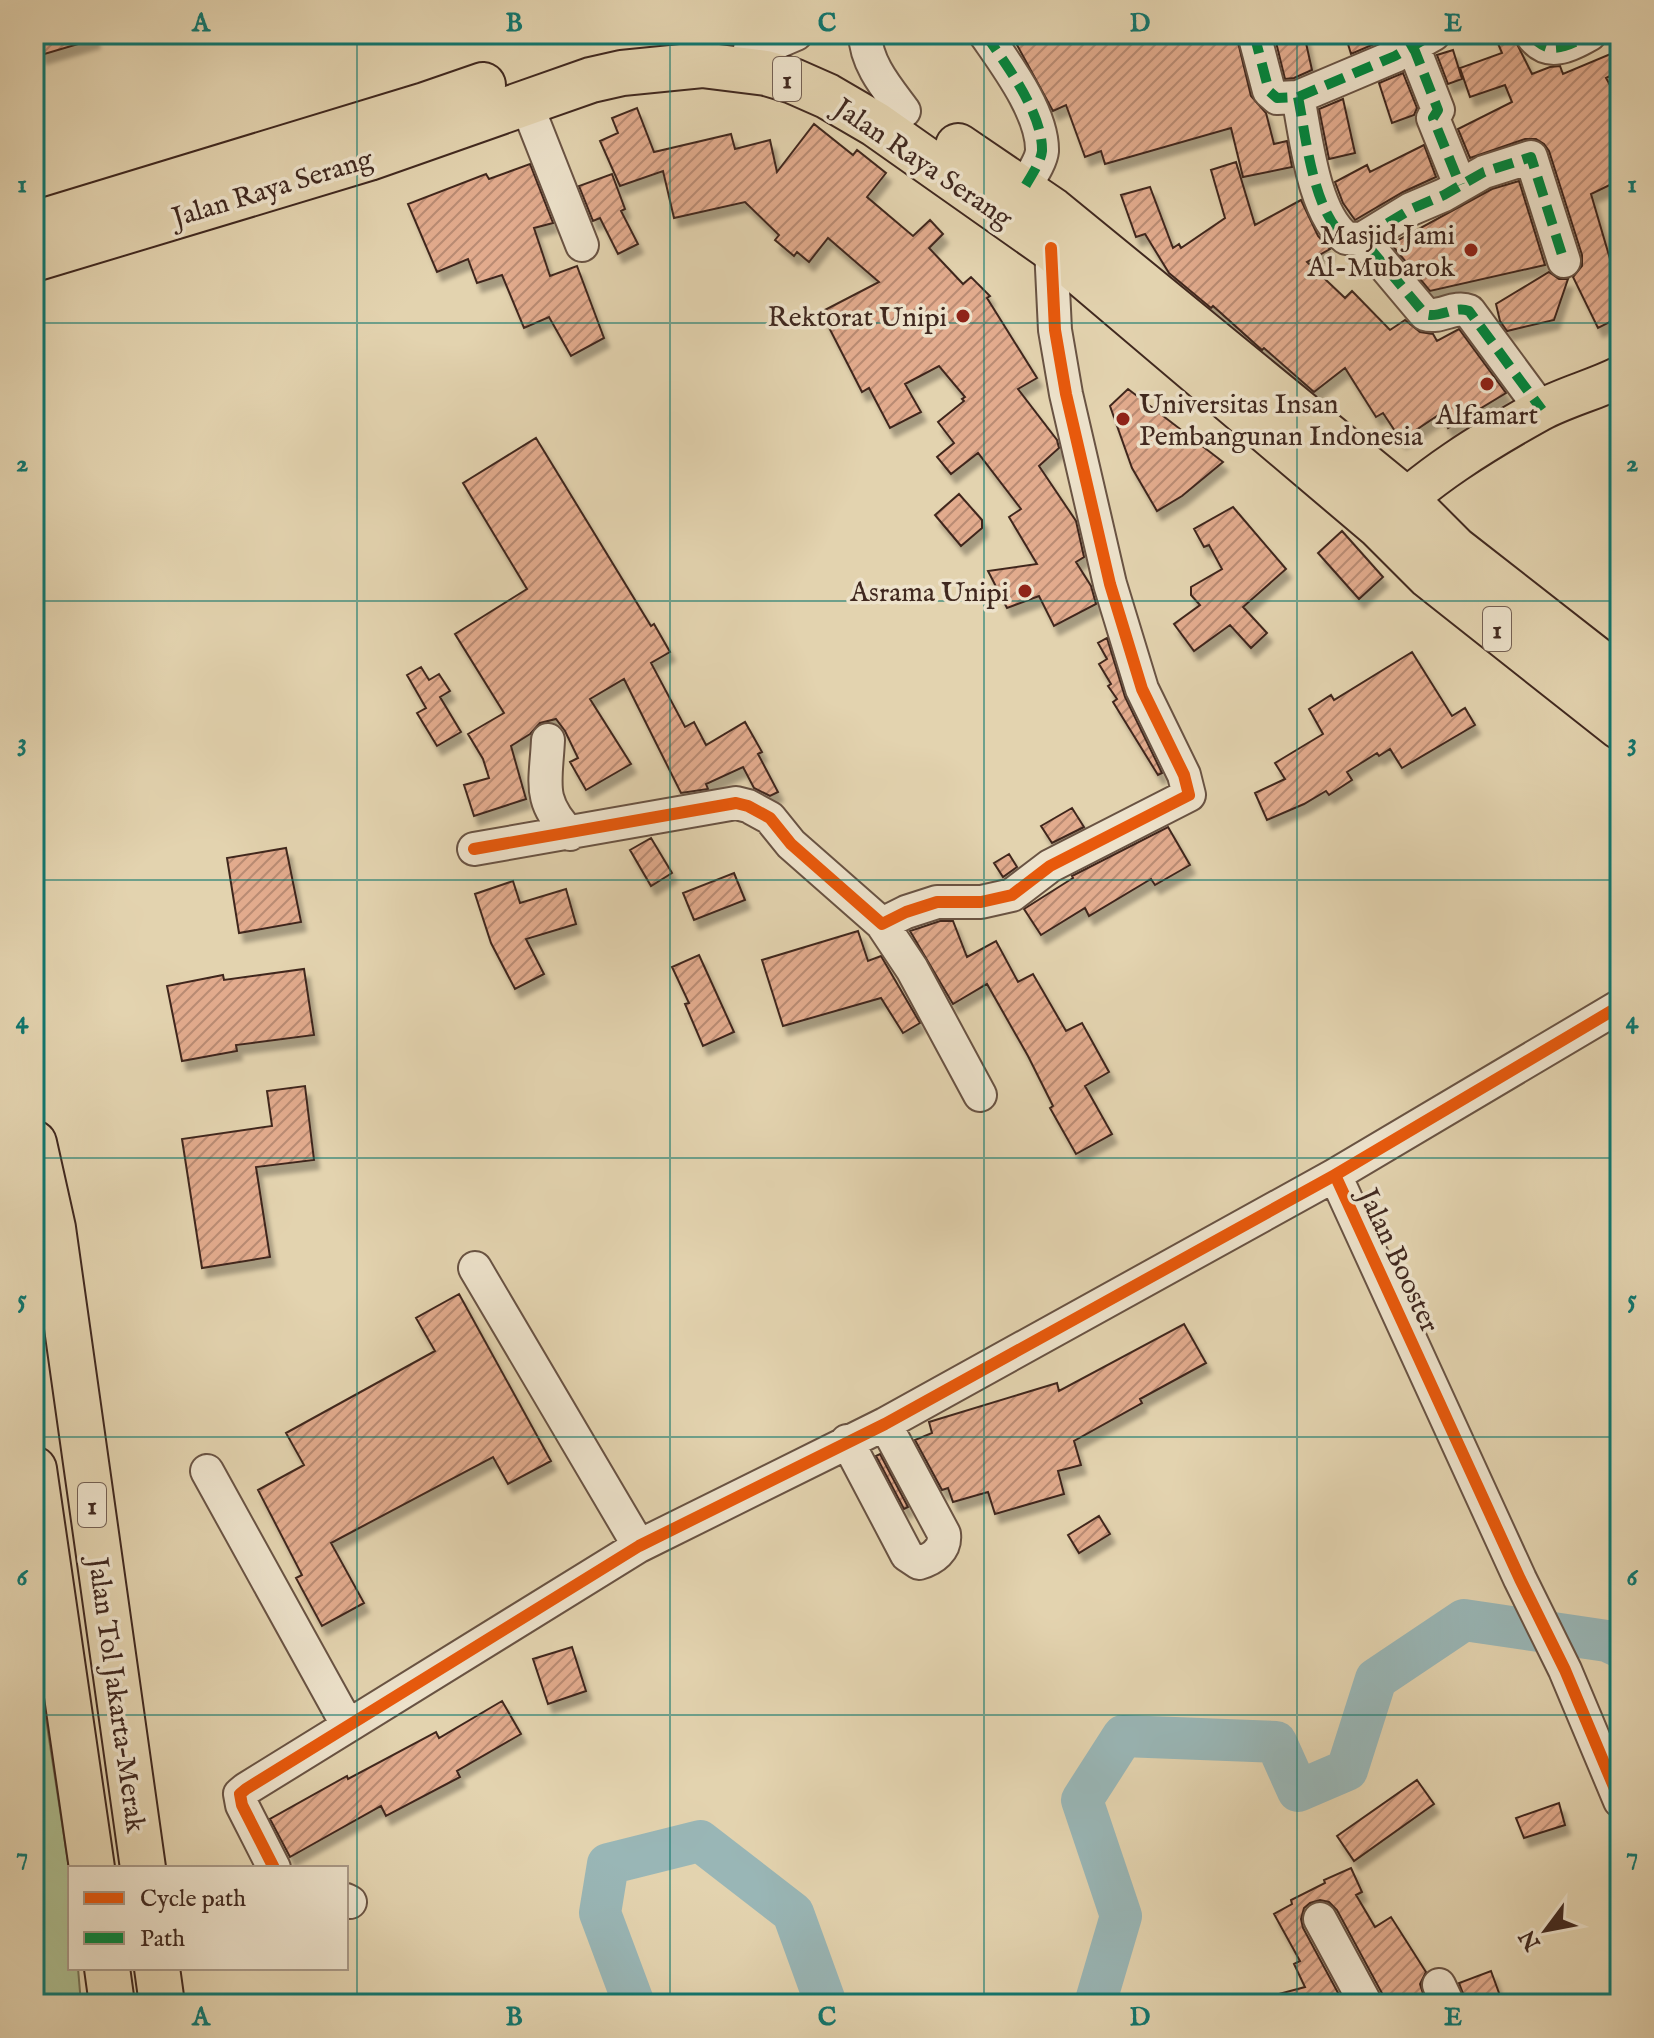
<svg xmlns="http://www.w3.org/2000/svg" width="1654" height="2038" viewBox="0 0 1654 2038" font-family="'IM FELL English',serif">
  <defs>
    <pattern id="building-hatch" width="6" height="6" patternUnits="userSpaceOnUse" patternTransform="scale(2)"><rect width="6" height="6" fill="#e2ab8d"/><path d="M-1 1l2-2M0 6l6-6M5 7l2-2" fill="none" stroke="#b98b73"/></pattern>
    <filter id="shadow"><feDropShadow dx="5" dy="9" stdDeviation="2" flood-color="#0004"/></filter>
  </defs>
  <rect width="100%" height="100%" fill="#e3d3af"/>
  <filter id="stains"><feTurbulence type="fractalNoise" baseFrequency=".0025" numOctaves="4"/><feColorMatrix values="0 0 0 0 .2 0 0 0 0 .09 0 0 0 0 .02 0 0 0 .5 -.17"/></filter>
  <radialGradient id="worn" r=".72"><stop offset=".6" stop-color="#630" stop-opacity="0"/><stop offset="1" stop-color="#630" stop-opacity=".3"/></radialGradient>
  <path fill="#adbe90" stroke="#767358" stroke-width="2" d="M34 1641 68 1862 70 1968H78L81 2004H34Z"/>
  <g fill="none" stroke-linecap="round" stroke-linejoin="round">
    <path stroke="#99b6b6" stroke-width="42" d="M634 2004 600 1913 608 1864 700 1841 793 1913 826 2004
      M1095 2004 1121 1916 1082 1800 1123 1736 1276 1742 1298 1791 1347 1770 1376 1679 1464 1620 1607 1641 1620 1647"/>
  </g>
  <path fill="url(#building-hatch)" stroke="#40281f" stroke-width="2" filter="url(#shadow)" d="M35 34H94L95 39 41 55Z
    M1051 34H1236L1251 96 1266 113 1274 144 1287 141 1292 167 1243 177 1231 128 1105 164 1101 151 1085 157 1066 105 1053 111 1017 45 1036 36 1038 40Z
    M1274 34H1304L1312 70 1294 78 1285 79Z
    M1345 34H1392L1393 36 1351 54Z
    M1494 34H1512L1532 74 1550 67 1560 66 1563 74 1620 50V71L1606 78 1620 103V180L1591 194 1615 276 1620 274V317L1598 328 1573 277 1582 266V255L1549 151 1544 144 1536 139H1525L1470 158 1458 129 1512 102 1505 85 1470 97 1460 68 1502 53Z
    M1453 50 1462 79 1448 84 1437 55Z
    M1403 73 1417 108 1414 115 1392 123 1379 83Z
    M1343 99 1355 153 1329 159 1319 109Z
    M637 108 654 152 731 134 735 149 770 140 777 172 814 124 853 155 857 150 886 173 867 197 913 236 930 220 943 234 929 248 963 284 971 277 990 296 987 298 1037 378 1018 389 1057 440 1059 448 1039 466 1076 521 1084 557 1076 562 1091 586 1096 604 1054 626 1039 596 1007 608 988 571 1037 564 1009 517 1021 509 978 453 951 474 937 457 954 443 938 422 964 401 962 399 965 397 939 366 905 384 921 412 890 428 869 388 862 392 821 312 879 282 828 238 809 262 797 252 794 256 775 240 779 235 745 202 674 218 663 171 620 186 600 141 618 133 612 118Z
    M1424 145 1436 177 1403 192 1355 220 1343 203 1335 182 1367 165 1370 172Z
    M1236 162 1255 225 1301 200 1318 236 1330 249 1307 262 1345 298 1352 291 1390 330 1405 320 1420 332 1433 334 1437 341 1459 329 1506 393 1448 428 1440 414 1401 440 1383 413 1376 417 1345 368 1314 392 1264 348 1262 350 1213 306 1211 308 1169 273 1145 234 1136 237 1121 195 1150 187 1173 248 1179 244 1181 248 1225 218 1211 170Z
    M530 164 553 223 534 228 550 276 577 266 604 338 571 356 549 317 524 328 502 275 477 283 468 259 437 272 408 204 486 174 489 179Z
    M612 174 625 209 621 211 638 244 618 254 600 218 593 221 579 186Z
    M1519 181 1545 265 1430 291 1391 244 1492 189Z
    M1549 272 1559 279H1568L1554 320 1507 331 1500 321 1496 304Z
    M1128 389 1223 462 1182 496 1157 511 1132 468 1110 406Z
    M536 438 651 626 654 624 670 652 651 663 685 727 694 722 706 745 745 722 762 752 758 754 778 792 770 796 754 788 743 767 706 784 708 789 681 793 624 679 590 699 631 764 586 790 570 762 578 758 565 731 556 719 540 723 530 734 511 746 526 799 474 816 464 785 489 778 483 759 468 734 504 713 455 634 527 589 463 483Z
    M959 494 982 520V528L961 546 935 515Z
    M1233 507 1286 569 1243 607 1267 633 1251 648 1230 625 1194 651 1174 624 1200 605 1191 595V587L1222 569 1209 545 1204 547 1194 529Z
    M1342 531 1383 577 1359 599 1318 553Z
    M1107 638 1125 697 1162 773 1158 775 1113 702 1117 699 1108 686 1111 684 1099 664 1107 659 1098 643Z
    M1412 652 1452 716 1465 708 1475 725 1402 768 1390 749 1379 756 1377 753 1347 772 1352 780 1329 795 1326 791 1304 804 1267 820 1255 793 1285 779 1275 763 1323 734 1309 709 1331 695 1334 700Z
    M421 667 429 680 439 674 450 691 440 697 461 732 437 746 417 713 426 708 407 675Z
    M1072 808 1084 827 1052 843 1041 826Z
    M1168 827 1190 865 1155 885 1151 879 1089 916 1085 908 1041 935 1024 909 1073 878 1072 876Z
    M651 838 672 873 651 886 630 850Z
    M286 848 301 922 239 933 227 858Z
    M1009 854 1017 867 1003 877 994 863Z
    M734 873 745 900 694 920 683 893Z
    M513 881 520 903 566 889 576 924 526 939 544 974 515 989 491 943 475 894Z
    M940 921H953L967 957 996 941 1018 982 1033 974 1066 1031 1082 1023 1109 1072 1085 1086 1112 1134 1076 1154 1050 1108 1053 1106 1028 1056 987 984 953 1004 910 931Z
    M858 931 868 961 881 956 920 1023 903 1033 881 998 783 1026 762 960Z
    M699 955 734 1032 703 1046 685 1004 689 1003 672 967Z
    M304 969 314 1035 236 1045 237 1051 182 1061 167 986 223 975 224 980Z
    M305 1086 314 1160 256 1167 270 1257 202 1268 182 1139 272 1126 267 1091Z
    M459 1294 551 1461 508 1484 493 1457 331 1543 364 1603 322 1626 296 1578 302 1575 258 1490 304 1465 286 1433 435 1351 416 1318Z
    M1184 1324 1206 1363 1140 1399 1142 1403 1074 1441 1081 1465 1058 1471 1064 1494 995 1514 988 1492 953 1502 948 1488 942 1490 915 1440 932 1433 929 1422 1057 1383 1059 1391Z
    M880 1454 908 1507 904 1509 876 1456Z
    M1099 1516 1110 1534 1079 1553 1068 1535Z
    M572 1647 586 1691 548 1704 533 1659Z
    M502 1701 521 1734 457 1771 460 1777 386 1816 381 1806 290 1857 270 1819 347 1776 348 1779 436 1732 439 1738Z
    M1417 1780 1434 1804 1354 1861 1337 1836Z
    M1559 1803 1565 1825 1524 1838 1516 1818Z
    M1351 1868 1362 1892 1356 1895 1375 1927 1391 1917 1426 1972 1420 1984 1426 2003 1385 2004 1383 1995 1337 1910 1329 1902 1320 1900 1310 1903 1304 1908 1301 1919 1303 1928 1344 2004H1265L1264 1998 1305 1987 1294 1964 1300 1961 1274 1914 1292 1904 1291 1900 1325 1883 1324 1880Z
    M1491 1971 1503 2004H1467L1459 1983Z"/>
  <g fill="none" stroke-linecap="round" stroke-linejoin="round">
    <g stroke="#695343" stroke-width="36">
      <path id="minor" d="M865 34C866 64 887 88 904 111
        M985 34C1005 63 1043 113 1042 151 1041 162 1029 179 1023 190
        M1254 34 1269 91 1277 98 1298 97C1306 136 1313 213 1346 238L1362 239 1425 314C1440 319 1454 305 1469 311L1542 410
        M1531 34C1547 58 1569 46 1590 34
        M768 46 796 34
        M1413 46 1438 110 1433 118 1460 185
        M746 69 753 34
        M1298 97 1395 56 1434 34
        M526 103 582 245
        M1362 239 1411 209 1444 195 1484 172 1531 157 1564 261
        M548 740C546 783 537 800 570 834
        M474 849 736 803 748 806 770 818 791 844 882 924 906 912 937 902H981L1012 895 1050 866 1189 795 1184 775 1142 689 1110 584 1066 394 1055 330 1051 248
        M882 924 912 969 980 1095
        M1620 1006 1335 1175 1520 1579 1565 1670 1620 1801
        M475 1268 639 1546
        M847 1441 907 1555 919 1563C933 1559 946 1550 944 1534L885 1424
        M207 1471 348 1726
        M274 1868 242 1805 240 1794 246 1789 639 1546 885 1424 1335 1175
        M346 1900 350 1902
        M1320 1919 1366 2004
        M1439 1985 1448 2004"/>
    </g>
    <g stroke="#40281f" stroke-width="44">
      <path id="major" d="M1381 523C1424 478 1485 441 1539 411 1565 397 1594 390 1620 377"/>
    </g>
    <g stroke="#40281f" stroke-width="48">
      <path id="highway" d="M958 146 1052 210 1404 498 1455 549 1620 678
        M34 224 425 105 483 85
        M34 259 369 158 591 80 622 73 702 65 766 73 793 81 827 96 875 124 1051 248 1379 526 1429 576 1620 727
        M34 1143 53 1228 143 1868
        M34 1469 92 1868
        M107 1968 112 2004
        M157 1968 162 2004"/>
    </g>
    <use href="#minor" stroke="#ede2cb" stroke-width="32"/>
    <use href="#major" stroke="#e3d3af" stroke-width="40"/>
    <use href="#highway" stroke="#e3d3af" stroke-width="44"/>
    <path stroke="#00873e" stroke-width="10" stroke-dasharray="20 10" stroke-linecap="butt" d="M985 34C1005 63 1043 113 1042 151 1041 162 1029 179 1023 190
      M1254 34 1269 91 1277 98 1298 97C1306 136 1313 213 1346 238L1362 239 1425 314C1440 319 1454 305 1469 311L1542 410
      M1531 34C1547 58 1569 46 1590 34
      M1413 46 1438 110 1433 118 1460 185
      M1298 97 1395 56 1434 34
      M1362 239 1411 209 1444 195 1484 172 1531 157 1564 261"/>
    <g stroke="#ede2cb" stroke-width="17">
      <path id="cycleway" d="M474 849 736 803 748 806 770 818 791 844 882 924 906 912 937 902H981L1012 895 1050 866 1189 795 1184 775 1142 689 1110 584 1066 394 1055 330 1051 248
        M1620 1006 1335 1175 1520 1579 1565 1670 1620 1801
        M274 1868 242 1805 240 1794 246 1789 639 1546 885 1424 1335 1175"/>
    </g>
    <use href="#cycleway" stroke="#e8590c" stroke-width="12"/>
  </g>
  <path fill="none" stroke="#0f766e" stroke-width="2" stroke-opacity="0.55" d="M357 34V2004M670 34V2004M984 34V2004M1297 34V2004M34 323H1620M34 601H1620M34 880H1620M34 1158H1620M34 1437H1620M34 1715H1620"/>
  <g fill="#8f2418" stroke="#ede2cb" stroke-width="3">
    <circle cx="1471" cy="250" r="8"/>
    <circle cx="963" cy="316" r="8"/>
    <circle cx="1487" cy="384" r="8"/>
    <circle cx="1123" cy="419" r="8"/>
    <circle cx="1025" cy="591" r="8"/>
  </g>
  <g text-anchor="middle" stroke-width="7" stroke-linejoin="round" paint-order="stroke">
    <g fill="#ede2cb" stroke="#746053" stroke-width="2">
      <rect x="773" y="57" width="28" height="44" rx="6"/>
      <rect x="1483" y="607" width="28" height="44" rx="6"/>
      <rect x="78" y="1483" width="28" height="44" rx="6"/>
    </g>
    <g font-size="26" font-weight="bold" fill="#40281f">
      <text x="787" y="88">1</text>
      <text x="1497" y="638">1</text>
      <text x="92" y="1514">1</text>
    </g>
    <g font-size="28" fill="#40281f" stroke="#ede2cb">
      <text transform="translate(924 162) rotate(34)" y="10">Jalan Raya Serang</text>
      <text transform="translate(272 187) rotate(-17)" y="10">Jalan Raya Serang</text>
      <text transform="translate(1400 1260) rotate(65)" y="10">Jalan Booster</text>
      <text transform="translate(118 1695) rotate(82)" y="10">Jalan Tol Jakarta–Merak</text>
    </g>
    <g font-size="28" fill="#40281f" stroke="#ede2cb" text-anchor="end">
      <text x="1455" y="244">Masjid Jami<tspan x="1455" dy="32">Al-Mubarok</tspan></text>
      <text x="947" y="326">Rektorat Unipi</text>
      <text x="1139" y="413" text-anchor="start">Universitas Insan<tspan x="1139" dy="32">Pembangunan Indonesia</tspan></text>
      <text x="1487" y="424" text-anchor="middle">Alfamart</text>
      <text x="1009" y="601">Asrama Unipi</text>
    </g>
  </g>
  <rect width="1654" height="2038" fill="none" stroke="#e3d3af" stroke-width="88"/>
  <rect x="68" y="1866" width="280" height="104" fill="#ede2cb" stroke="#a89886" stroke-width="2"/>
  <rect x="84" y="1892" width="40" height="12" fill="#e8590c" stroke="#a89886" stroke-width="2"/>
  <text x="140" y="1906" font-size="24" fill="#40281f">Cycle path</text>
  <rect x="84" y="1932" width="40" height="12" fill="#00873e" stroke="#a89886" stroke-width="2"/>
  <text x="140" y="1946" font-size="24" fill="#40281f">Path</text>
  <g transform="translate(1546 1930) rotate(238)" stroke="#ede2cb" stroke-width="6" paint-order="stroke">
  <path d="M0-6L14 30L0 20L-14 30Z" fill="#40281f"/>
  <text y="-12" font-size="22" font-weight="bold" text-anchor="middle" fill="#40281f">N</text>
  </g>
  <rect x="44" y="44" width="1566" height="1950" fill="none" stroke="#0f766e" stroke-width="3"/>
  <g font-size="26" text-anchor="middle" font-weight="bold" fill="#0f766e">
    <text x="201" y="31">A</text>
    <text x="514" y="31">B</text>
    <text x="827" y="31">C</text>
    <text x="1140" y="31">D</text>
    <text x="1453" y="31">E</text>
    <text x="22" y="192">1</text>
    <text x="1632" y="192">1</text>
    <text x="22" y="471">2</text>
    <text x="1632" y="471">2</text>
    <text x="22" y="750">3</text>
    <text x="1632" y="750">3</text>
    <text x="22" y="1028">4</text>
    <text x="1632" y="1028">4</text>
    <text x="22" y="1307">5</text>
    <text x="1632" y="1307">5</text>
    <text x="22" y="1585">6</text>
    <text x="1632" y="1585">6</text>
    <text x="22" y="1864">7</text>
    <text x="1632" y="1864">7</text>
    <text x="201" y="2025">A</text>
    <text x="514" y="2025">B</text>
    <text x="827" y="2025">C</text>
    <text x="1140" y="2025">D</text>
    <text x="1453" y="2025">E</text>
  </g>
  <rect width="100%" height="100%" filter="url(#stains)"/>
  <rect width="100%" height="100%" fill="url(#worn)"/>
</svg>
